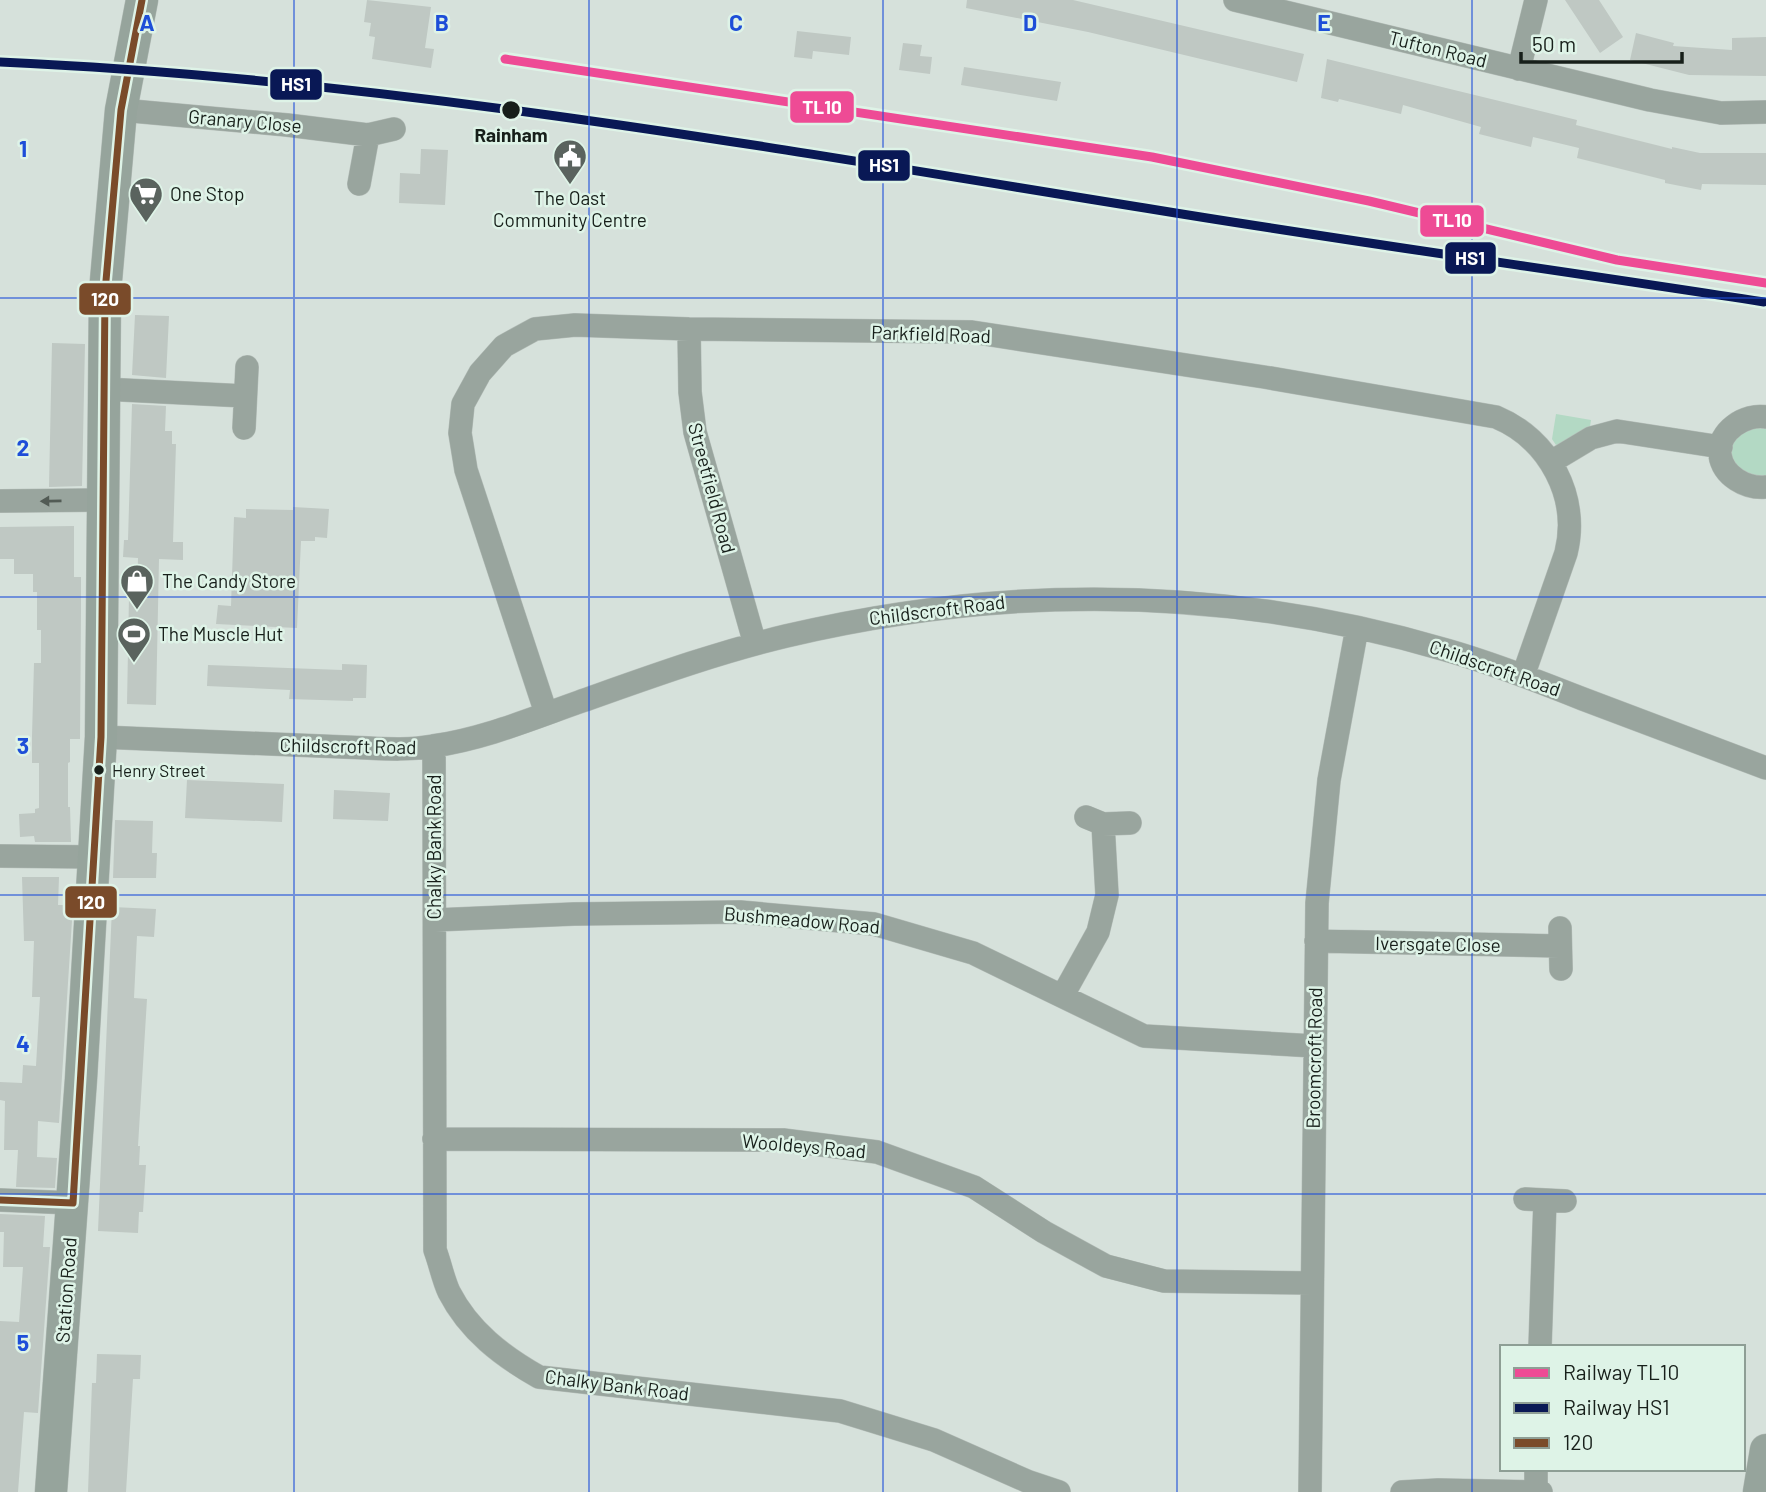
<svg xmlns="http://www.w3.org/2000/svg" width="1766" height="1492" viewBox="0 0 1766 1492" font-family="Barlow,sans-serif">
  <rect width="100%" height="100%" fill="#d6e1db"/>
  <path fill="#b3d9c4" d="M1556 414 1591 420 1589 433 1556 445 1552 439Z
    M1766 424V480L1732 467 1731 441 1736 433Z"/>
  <path fill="#bfc8c3" d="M367 0 431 7 425 48 434 49 431 68 372 59 375 37 369 36 371 23 364 22Z
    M967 0H1073L1304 54 1297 82 1088 32 966 8Z
    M1565 0H1599L1623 37 1600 53Z
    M797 31 851 37 849 55 813 51 812 59 794 57Z
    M1636 33 1674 43 1673 46 1732 50V38L1766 37V76L1689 75 1630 60Z
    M903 43 922 45 920 56 932 57 930 74 899 70Z
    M1327 59 1577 120 1576 125 1672 149V147L1700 153H1766V185L1702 184 1701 190 1665 183V180L1577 158 1579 148 1533 137 1531 147 1479 134 1481 127 1403 105 1401 114 1339 99 1338 102 1321 98Z
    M964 67 1061 82 1057 101 961 85Z
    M421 149 448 150 445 205 399 203 400 173 420 174Z
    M135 315 169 316 166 378 132 375Z
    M52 343 85 344 82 486 49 487Z
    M132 404 166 406 165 431H172V444H176L173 542H183V560L159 559 156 705 127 704 129 596 137 597 138 558 123 557 124 540H128Z
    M293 507 329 509 327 538 315 537V541H301L297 628 216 624 218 605 231 606 234 517 246 518V509L293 510Z
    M74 526V577H81V612L80 739H70V762L68 763V807H70L71 842H35L34 836 20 837 19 814 35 813V809L39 808V763H32V736L34 663H41V630H37V592H33V574H14V559H0V527Z
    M342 664 367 665 366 698H353V701L289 699 290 690 207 686 208 665 342 670Z
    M187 780 284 784 282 822 185 818Z
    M334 790 390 793 388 821 333 819Z
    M115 820 153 821 152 853H157L156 878H113Z
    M22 877H59L58 905H73L59 1123 38 1121 37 1157 57 1158 55 1188 16 1187 18 1150H4L5 1101 0 1100V1082L22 1083 23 1065 36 1066 40 997H32L34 941H24Z
    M112 907 156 909 154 937 137 936 134 998 147 999 138 1146H140L139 1165H146L143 1212H139L138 1233 98 1231Z
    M0 1214 45 1216 43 1247H50L38 1413 24 1412 18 1492H0V1321L19 1322 23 1267H3L4 1232H0Z
    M97 1354 141 1355 140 1379H133L126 1492H88L92 1383H96Z"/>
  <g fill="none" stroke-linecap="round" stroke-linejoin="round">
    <g stroke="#b4bdb8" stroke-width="24">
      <path id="street" d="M1235 0 1650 100 1721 113 1766 112
        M1519 69 1536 0
        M121 110 287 125 368 135 394 129
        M359 184 368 135
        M689 329 690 392 695 432 755 644
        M103 389 245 396
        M1766 417C1746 413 1717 431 1720 455 1723 476 1746 489 1766 487
        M244 428 247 367
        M1551 462 1591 438 1617 431 1721 447
        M0 501 102 500
        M546 713 466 470 460 433 463 404 480 373 504 346 535 329 575 325 689 329 972 332 1264 377 1496 417C1549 439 1580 497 1566 553L1523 676
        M101 737 368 748C389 749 411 750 433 746 483 739 531 719 579 702 647 678 715 653 786 636 1006 584 1228 586 1446 650 1492 663 1538 681 1583 699 1644 722 1705 745 1766 768
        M434 746 435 1250C440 1263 443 1279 449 1292 469 1331 502 1356 539 1377L840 1411 934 1440 1029 1482 1059 1492
        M1086 817 1103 824 1130 823
        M0 856 96 857
        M435 920 574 914 740 912 874 924 973 953 1144 1036 1314 1046
        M1560 928 1561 969
        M1316 941 1560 946
        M1063 995 1098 932 1107 895 1103 824
        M434 1139 783 1140 877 1152 974 1187 1044 1232 1106 1266 1164 1281 1312 1283
        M1525 1199 1565 1201
        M0 1200 73 1203
        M1540 1347 1545 1200
        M1536 1491V1469
        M1310 1492 1317 903 1329 780 1357 628
        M1402 1492 1438 1490 1541 1492"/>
    </g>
    <g stroke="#b4bdb8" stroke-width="33">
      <path id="secondary" d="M51 1492 81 1079 101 737 105 292 121 110 142 0
        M1759 1492 1766 1450"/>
    </g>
    <use href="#street" stroke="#99a59e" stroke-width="23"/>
    <use href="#secondary" stroke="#96a49c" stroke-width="32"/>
    <g stroke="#def3e7" stroke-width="12">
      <path id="bus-1" d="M0 1200 73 1203
        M73 1203 101 737 105 292 121 110 142 0"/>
    </g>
    <use href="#bus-1" stroke="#7a4b2a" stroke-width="7"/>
    <g stroke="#def3e7" stroke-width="14">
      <path id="rail-1" d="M505 59 1152 157 1369 201 1617 260 1766 283"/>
    </g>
    <g stroke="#def3e7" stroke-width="14">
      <path id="rail-2" d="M0 62C384 79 766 147 1145 208 1351 242 1558 270 1764 302"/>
    </g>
    <use href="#rail-1" stroke="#ee4b95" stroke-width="9"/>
    <use href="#rail-2" stroke="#091855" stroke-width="9"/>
  </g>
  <defs><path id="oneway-solid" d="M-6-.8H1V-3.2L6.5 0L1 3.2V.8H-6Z" transform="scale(1.75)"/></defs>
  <use fill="#525b55" href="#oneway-solid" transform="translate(51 501) rotate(179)"/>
  <path fill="none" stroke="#1d4ed8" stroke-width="2" stroke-opacity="0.55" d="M294 0V1492M589 0V1492M883 0V1492M1177 0V1492M1472 0V1492M0 298H1766M0 597H1766M0 895H1766M0 1194H1766"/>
  <defs>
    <g id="civic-pin" transform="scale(1.75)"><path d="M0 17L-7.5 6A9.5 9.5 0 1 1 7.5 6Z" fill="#5a635e" stroke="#def3e7"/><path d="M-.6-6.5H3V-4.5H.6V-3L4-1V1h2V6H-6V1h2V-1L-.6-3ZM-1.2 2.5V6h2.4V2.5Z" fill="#fff"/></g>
    <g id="supermarket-pin" transform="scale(1.75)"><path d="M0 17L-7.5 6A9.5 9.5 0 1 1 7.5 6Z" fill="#5a635e" stroke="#def3e7"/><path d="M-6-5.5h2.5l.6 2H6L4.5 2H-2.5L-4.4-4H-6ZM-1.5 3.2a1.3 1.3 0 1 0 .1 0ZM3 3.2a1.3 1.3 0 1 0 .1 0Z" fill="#fff"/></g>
    <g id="shop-pin" transform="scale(1.75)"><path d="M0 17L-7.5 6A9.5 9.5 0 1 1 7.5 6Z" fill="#5a635e" stroke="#def3e7"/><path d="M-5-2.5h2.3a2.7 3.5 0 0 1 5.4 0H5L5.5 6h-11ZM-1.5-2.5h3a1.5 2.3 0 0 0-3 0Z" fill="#fff"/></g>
    <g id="stadium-pin" transform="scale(1.75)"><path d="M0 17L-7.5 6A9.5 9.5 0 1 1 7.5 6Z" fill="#5a635e" stroke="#def3e7"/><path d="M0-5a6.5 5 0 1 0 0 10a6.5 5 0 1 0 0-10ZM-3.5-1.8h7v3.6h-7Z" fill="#fff"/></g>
  </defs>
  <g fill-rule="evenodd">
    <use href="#civic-pin" x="570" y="156"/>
    <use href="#supermarket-pin" x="146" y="194"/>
    <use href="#shop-pin" x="137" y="581"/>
    <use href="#stadium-pin" x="134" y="634"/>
  </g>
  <g fill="#171f1a" stroke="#def3e7" stroke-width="2.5">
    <circle cx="511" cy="110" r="10"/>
    <circle cx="99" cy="770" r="6"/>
  </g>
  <g text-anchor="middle" stroke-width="5" stroke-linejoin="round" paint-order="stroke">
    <g font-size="17" fill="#171f1a" stroke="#def3e7" text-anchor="start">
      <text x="112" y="777">Henry Street</text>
    </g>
    <g font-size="19" fill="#171f1a" stroke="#def3e7">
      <text transform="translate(1438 49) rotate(14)" y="7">Tufton Road</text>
      <text transform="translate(245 121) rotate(5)" y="7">Granary Close</text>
      <text transform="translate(931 334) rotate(2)" y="7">Parkfield Road</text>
      <text transform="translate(712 488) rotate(75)" y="7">Streetfield Road</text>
      <text transform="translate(937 610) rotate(-7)" y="7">Childscroft Road</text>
      <text transform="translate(1495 668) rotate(19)" y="7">Childscroft Road</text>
      <text transform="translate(348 746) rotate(1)" y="7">Childscroft Road</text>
      <text transform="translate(434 847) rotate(-90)" y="7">Chalky Bank Road</text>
      <text transform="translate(802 920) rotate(5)" y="7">Bushmeadow Road</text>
      <text transform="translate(1438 944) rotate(1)" y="7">Iversgate Close</text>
      <text transform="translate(1314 1058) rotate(-89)" y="7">Broomcroft Road</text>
      <text transform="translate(804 1146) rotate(5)" y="7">Wooldeys Road</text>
      <text transform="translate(66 1290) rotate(-86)" y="7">Station Road</text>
      <text transform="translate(617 1385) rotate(7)" y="7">Chalky Bank Road</text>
    </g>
    <g font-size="19" font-weight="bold" fill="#171f1a" stroke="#def3e7">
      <text x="511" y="142">Rainham</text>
    </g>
    <g font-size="19" fill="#171f1a" stroke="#def3e7" text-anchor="start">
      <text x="170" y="201">One Stop</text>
      <text x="570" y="205" text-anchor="middle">The Oast<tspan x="570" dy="22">Community Centre</tspan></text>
      <text x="162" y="588">The Candy Store</text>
      <text x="158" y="641">The Muscle Hut</text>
    </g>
  </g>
  <g font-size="23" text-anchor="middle" font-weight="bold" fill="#1d4ed8" stroke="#def3e7" stroke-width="5" stroke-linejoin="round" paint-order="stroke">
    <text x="147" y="31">A</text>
    <text x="442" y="31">B</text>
    <text x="736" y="31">C</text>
    <text x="1030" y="31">D</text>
    <text x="1324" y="31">E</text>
    <text x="23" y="157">1</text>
    <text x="23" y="456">2</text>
    <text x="23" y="754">3</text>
    <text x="23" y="1052">4</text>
    <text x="23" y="1351">5</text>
  </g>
  <g stroke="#def3e7" stroke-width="2.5">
    <rect x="269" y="68" width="54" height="33" rx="7" fill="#091855"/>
    <rect x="789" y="90" width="66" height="34" rx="7" fill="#ee4b95"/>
    <rect x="857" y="149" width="54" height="33" rx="7" fill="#091855"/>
    <rect x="1419" y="204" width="66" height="34" rx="7" fill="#ee4b95"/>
    <rect x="1444" y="241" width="53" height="34" rx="7" fill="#091855"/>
    <rect x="78" y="282" width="54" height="34" rx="7" fill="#7a4b2a"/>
    <rect x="64" y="885" width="54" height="34" rx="7" fill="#7a4b2a"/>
  </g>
  <g font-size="19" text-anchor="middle" font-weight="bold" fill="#fff">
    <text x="296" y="91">HS1</text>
    <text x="822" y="114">TL10</text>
    <text x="884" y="172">HS1</text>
    <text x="1452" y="227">TL10</text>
    <text x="1470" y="265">HS1</text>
    <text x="105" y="306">120</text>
    <text x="91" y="909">120</text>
  </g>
  <rect x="1500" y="1345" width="245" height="126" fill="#def3e7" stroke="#8e9e95" stroke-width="2"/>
  <rect x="1514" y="1368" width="35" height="10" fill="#ee4b95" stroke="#8e9e95" stroke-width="2"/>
  <text x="1563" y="1380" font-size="21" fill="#171f1a">Railway TL10</text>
  <rect x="1514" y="1403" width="35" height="10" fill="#091855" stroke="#8e9e95" stroke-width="2"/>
  <text x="1563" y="1415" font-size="21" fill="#171f1a">Railway HS1</text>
  <rect x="1514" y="1438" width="35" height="10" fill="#7a4b2a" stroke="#8e9e95" stroke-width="2"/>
  <text x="1563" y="1450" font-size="21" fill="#171f1a">120</text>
  <path d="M1521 52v10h161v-10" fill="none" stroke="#171f1a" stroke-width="3.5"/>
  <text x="1532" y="52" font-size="21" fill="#171f1a" stroke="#def3e7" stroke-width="5" paint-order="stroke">50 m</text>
</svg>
